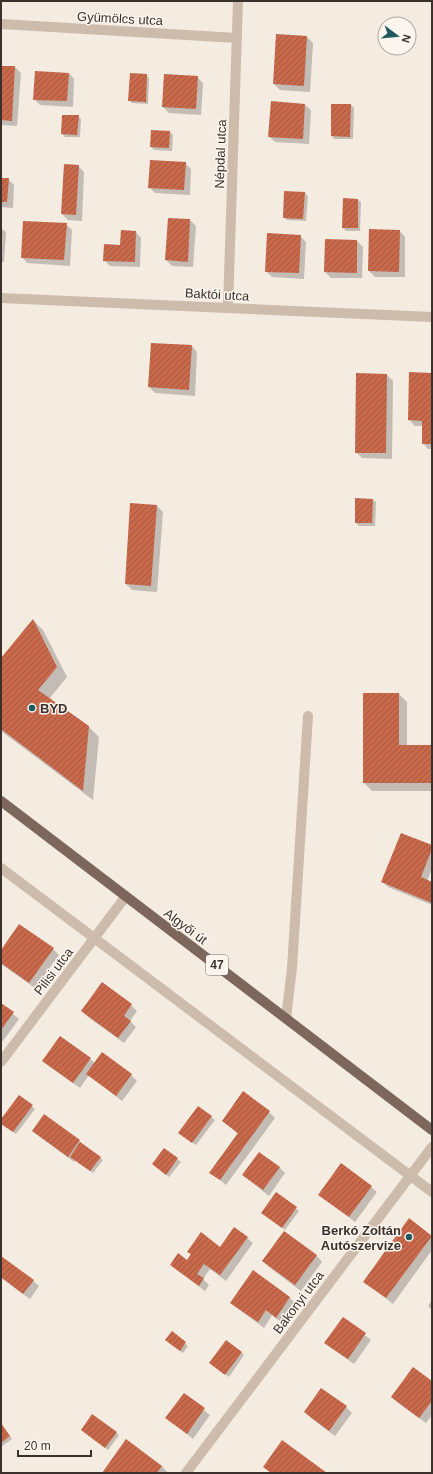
<svg xmlns="http://www.w3.org/2000/svg" width="433" height="1474" viewBox="0 0 433 1474" font-family="Arial,sans-serif">
  <defs>
    <pattern id="building-hatch" width="6" height="6" patternUnits="userSpaceOnUse"><rect width="6" height="6" fill="#c8694b"/><path d="M-1 1l2-2M0 6l6-6M5 7l2-2" fill="none" stroke="#a4573f"/></pattern>
  </defs>
  <rect width="100%" height="100%" fill="#f4ebe1"/>
  <path fill="#0003" d="M277 35 307 37 313 43 310 92 280 90 274 84Z
    M1 67H15L21 73 17 126 1 125Z
    M69 73 74 79 73 107 40 105 34 99Z
    M146 75 149 78 148 104 132 103 129 100Z
    M197 77 203 83 201 115 169 113 163 107Z
    M272 102 305 105 311 110 309 144 275 142 270 137Z
    M351 105 354 108 353 139H334L332 136Z
    M78 116 81 119 80 137H65L62 134Z
    M152 131 170 132 173 135 172 151 154 150 151 147Z
    M185 163 191 169 190 195 155 193 149 187Z
    M78 166 84 172 82 221 68 220 62 214Z
    M1 179H8L14 185 13 208 1 207Z
    M305 193 308 196 306 221 287 220 284 217Z
    M358 200 361 202 360 231H346L343 228Z
    M190 220 196 226 193 267 172 266 166 260Z
    M66 224 72 230 70 266 27 263 22 257Z
    M1 228 6 232 4 262H1Z
    M400 231 405 237V277H375L369 271Z
    M136 232 141 238 140 267 110 266 104 260Z
    M300 236 306 242 304 279 272 277 266 271Z
    M357 241 363 247 362 278H331L325 272Z
    M192 346 197 352 195 396 155 393 149 387Z
    M410 373 432 374V449H428L423 443V426H415L409 420Z
    M387 375 393 381 392 459 362 458 356 452Z
    M373 500 376 502 375 526H359L356 523Z
    M157 506 163 512 157 592 132 590 126 584Z
    M34 621 43 630 67 677 49 699 89 727 99 737 93 800 1 731V660Z
    M399 694 407 702V746H432V791H372L364 783Z
    M432 846V869L427 881 432 883V905L388 887 382 881Z
    M53 949 59 955 35 988 1 964V951Z
    M102 984 131 1005 137 1011 130 1021 136 1027 124 1043 88 1017 82 1011Z
    M1 1004 19 1019 3 1041 1 1040Z
    M61 1037 95 1063 131 1075 137 1081 122 1101 89 1075 80 1088 49 1066 44 1061Z
    M19 1096 35 1109 16 1134 3 1125 1 1121Z
    M199 1107 215 1120 196 1145 183 1136Z
    M269 1112 275 1118 226 1185 210 1172 238 1134 223 1121Z
    M33 1130 79 1141 103 1160 93 1173 75 1160 74 1162 39 1136Z
    M164 1149 181 1162 169 1177 153 1164Z
    M279 1167 285 1173 269 1196 243 1175Z
    M371 1187 377 1192 355 1222 320 1195Z
    M277 1193 299 1211 285 1230 265 1215Z
    M409 1220 432 1237V1250L393 1304 364 1281Z
    M284 1232 317 1256 322 1262 301 1291 269 1267 263 1261Z
    M247 1238 253 1243 226 1281 210 1269 203 1279 209 1285 205 1291 177 1270 187 1261 192 1255 188 1251 221 1248Z
    M1 1257 33 1281 39 1286 30 1299 1 1278Z
    M253 1272 290 1298 296 1304 282 1323 272 1315 264 1328 237 1308 231 1303Z
    M432 1300V1310L428 1306Z
    M343 1318 371 1340 354 1364 331 1348 325 1343Z
    M172 1333 188 1346 183 1353 169 1343Z
    M241 1352 244 1355 229 1377 213 1365Z
    M432 1382V1415L426 1423 398 1403 392 1397Z
    M184 1394 210 1415 193 1439 167 1418Z
    M346 1407 352 1413 335 1436 311 1418 305 1412Z
    M1 1424 12 1439 1 1447Z
    M85 1433H116L119 1435 108 1450Z
    M162 1466 167 1472V1473H104Z"/>
  <path fill="url(#building-hatch)" d="M276 34 307 36 304 86 273 84Z
    M1 66H15L12 121 1 120Z
    M35 71 69 73 67 101 33 100Z
    M130 73 147 74 146 102 128 101Z
    M164 74 198 76 196 109 162 107Z
    M271 101 305 104 303 139 268 137Z
    M331 104H351L350 137 331 136Z
    M62 115H79L77 135 61 134Z
    M151 130 170 131 169 148 150 147Z
    M150 160 186 162 184 190 148 188Z
    M64 164 79 165 76 215 61 214Z
    M1 178H9L7 202H1Z
    M284 191 305 192 303 219 283 218Z
    M343 198 358 199V228H342Z
    M168 218 190 219 188 262 165 260Z
    M23 221 67 223 64 260 21 258Z
    M369 229 400 230 399 272 368 271Z
    M121 230 136 231 135 262 103 261 104 244 120 245Z
    M267 233 301 235 299 273 265 272Z
    M325 239 357 240V273L324 272Z
    M151 343 192 345 189 390 148 387Z
    M409 372 432 373V444H422V421L408 420Z
    M356 373 387 374 386 453H355Z
    M355 498 373 499 372 523H355Z
    M130 503 157 505 151 586 125 584Z
    M33 619 57 667 38 690 89 726 83 791 1 729V658Z
    M363 693H399V745H432V783H363Z
    M401 833 432 845V849L421 877 432 882V903L381 882Z
    M19 924 54 948 29 983 1 963V950Z
    M102 982 132 1004 124 1016 131 1021 118 1038 81 1011Z
    M1 1003 14 1012 1 1030Z
    M60 1036 91 1058 73 1083 42 1061Z
    M102 1052 132 1074 116 1096 86 1074Z
    M243 1091 270 1111 220 1180 209 1173 238 1133 222 1121Z
    M19 1095 33 1105 13 1132 1 1124V1119Z
    M198 1106 212 1116 192 1143 178 1133Z
    M44 1114 80 1140 68 1157 32 1131Z
    M80 1142 101 1157 90 1171 70 1157Z
    M164 1148 178 1158 166 1175 152 1164Z
    M259 1152 280 1167 263 1190 242 1175Z
    M341 1163 372 1186 349 1217 318 1195Z
    M276 1192 297 1207 282 1228 261 1213Z
    M409 1218 432 1236 386 1298 363 1282Z
    M234 1227 248 1237 220 1275 204 1264 197 1274 204 1278 199 1286 170 1265 178 1253 187 1260 191 1254 187 1252 201 1232 220 1247Z
    M284 1231 317 1255 295 1285 262 1261Z
    M1 1256 34 1280 23 1294 1 1277Z
    M253 1270 290 1297 276 1318 266 1310 258 1322 230 1303Z
    M343 1317 366 1333 348 1359 324 1343Z
    M172 1331 186 1342 180 1351 165 1340Z
    M226 1340 242 1352 225 1375 209 1363Z
    M413 1367 432 1381V1401L419 1418 391 1397Z
    M321 1388 347 1406 329 1431 304 1412Z
    M184 1393 205 1408 187 1434 165 1418Z
    M92 1414 117 1432 105 1448 81 1430Z
    M1 1423 10 1436 1 1443Z
    M126 1439 162 1466 157 1473H102Z
    M282 1440 327 1473H271L263 1467Z"/>
  <g fill="none" stroke-linecap="round" stroke-linejoin="round">
    <path stroke="#cdbbac" stroke-width="10" d="M286 1018 292 968 308 716"/>
    <path stroke="#cdbbac" stroke-width="10" d="M1 24 237 38
      M1 298 432 317
      M228 307 238 1
      M1 868 432 1192
      M1 1062 126 896
      M186 1473 432 1147"/>
    <path stroke="#7d675c" stroke-width="10" d="M1 801 432 1130"/>
  </g>
  <g fill="#1f5a5e" stroke="#fbf5ee" stroke-width="1.5">
    <circle cx="32" cy="708" r="4"/>
    <circle cx="409" cy="1237" r="4"/>
  </g>
  <g text-anchor="middle" stroke-width="3" stroke-linejoin="round" paint-order="stroke">
    <rect fill="#fbf5ee" stroke="#756b66" stroke-width="1" x="206" y="955" width="22" height="20" rx="3"/>
    <g font-size="12" font-weight="bold" fill="#3b302b">
      <text x="217" y="969">47</text>
    </g>
    <g font-size="13" fill="#3b302b" stroke="#fbf5ee">
      <text transform="translate(120 18) rotate(3)" y="5">Gyümölcs utca</text>
      <text transform="translate(220 154) rotate(-88)" y="5">Népdal utca</text>
      <text transform="translate(217 294) rotate(3)" y="5">Baktói utca</text>
      <text transform="translate(186 926) rotate(37)" y="5">Algyői út</text>
      <text transform="translate(53 971) rotate(-53)" y="5">Pilisi utca</text>
      <text transform="translate(298 1302) rotate(-53)" y="5">Bakonyi utca</text>
    </g>
    <g font-size="13" font-weight="bold" fill="#3b302b" stroke="#fbf5ee" text-anchor="start">
      <text x="40" y="713">BYD</text>
      <text x="401" y="1235" text-anchor="end">Berkó Zoltán<tspan x="401" dy="15">Autószervize</tspan></text>
    </g>
  </g>
  <rect width="433" height="1474" fill="none" stroke="#3b302b" stroke-width="4"/>
  <g transform="translate(397 36) rotate(106)"><circle r="19" fill="#fbf5ee" stroke="#aea6a0"/>
  <path d="M0-3L7 15L0 10L-7 15Z" fill="#1f5a5e"/>
  <text y="-6" font-size="11" font-weight="bold" text-anchor="middle" fill="#3b302b">N</text>
  </g>
  <path d="M18 1450v6h73v-6" fill="none" stroke="#3b302b" stroke-width="2"/>
  <text x="24" y="1450" font-size="12" fill="#3b302b" stroke="#fbf5ee" stroke-width="3" paint-order="stroke">20 m</text>
</svg>
